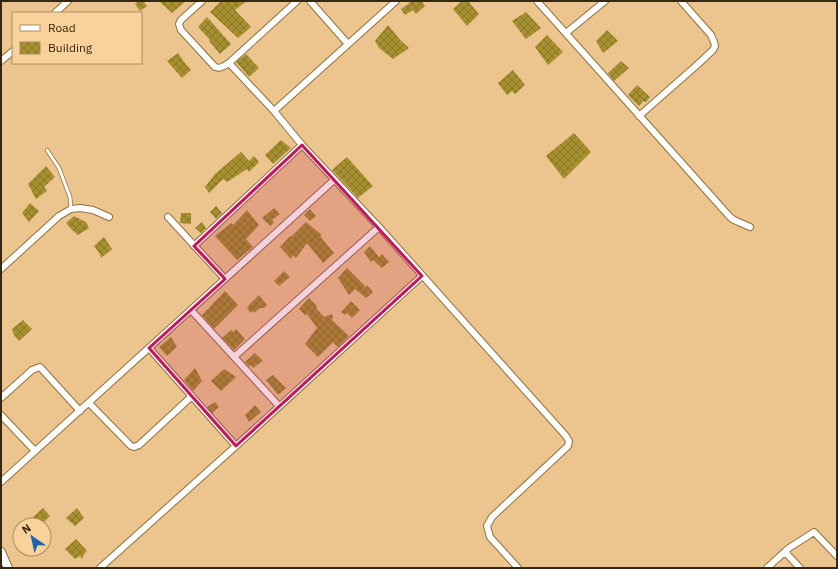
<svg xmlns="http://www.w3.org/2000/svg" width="838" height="569" viewBox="0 0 838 569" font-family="'IBM Plex Sans',sans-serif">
  <defs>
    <pattern id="building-cross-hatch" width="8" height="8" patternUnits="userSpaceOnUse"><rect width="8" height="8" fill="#a69030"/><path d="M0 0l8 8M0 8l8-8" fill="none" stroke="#887627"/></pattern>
  </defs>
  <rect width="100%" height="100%" fill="#ebc58d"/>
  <path fill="url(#building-cross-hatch)" d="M138 1H143L147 6 140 11 135 4Z
    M159 1H186L172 13Z
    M221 1H247L235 10 251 27 238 38 210 12Z
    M412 1H422L425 6 416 14 413 10 405 15 401 9Z
    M462 1H468L479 14 467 26 453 9Z
    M526 12 541 28 526 39 512 21Z
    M207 17 231 44 220 54 209 41 210 40 198 27Z
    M388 25 401 41 409 48 393 59 379 48 375 41Z
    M607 30 618 41 603 53 596 41Z
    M547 35 563 52 548 65 535 47Z
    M178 53 184 62 191 70 182 78 167 61Z
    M246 54 259 68 249 77 236 62Z
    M621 61 629 68 614 81 608 73Z
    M513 70 525 85 515 94 512 91 507 95 498 83Z
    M637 85 650 97 646 102 643 101 639 106 628 95Z
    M574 133 591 152 564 179 546 156Z
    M281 140 291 148 273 164 265 155Z
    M241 152 249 161 254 156 259 162 249 172 247 169 227 182 223 179 209 193 205 187 216 173Z
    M347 157 373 186 358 198 332 170Z
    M46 166 55 177 44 187 47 191 36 199 28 184Z
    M30 203 39 211 29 222 22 213Z
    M216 206 222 213 216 219 210 212Z
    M274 208 280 214 272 220 274 222 270 226 262 218Z
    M310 209 316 216 310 221 304 215Z
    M247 210 259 225 246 239 253 247 237 260 215 236 231 223 233 225Z
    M181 213H191V224L180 223Z
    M74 216 86 222 89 228 78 235 72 230 66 223Z
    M202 222 206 228 201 233 195 228Z
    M306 222 322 235 320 236 334 253 323 263 307 243 296 258 293 255 291 259 280 247 290 236 291 237Z
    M104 237 112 249 101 258 100 254 94 246Z
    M370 246 379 257 382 254 389 262 382 268 373 260 371 262 364 252Z
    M347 268 366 287 367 285 373 292 366 298 355 289 349 295 338 278Z
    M284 271 290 277 279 286 274 281Z
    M225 291 238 305 214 329 202 315Z
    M259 295 267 305 264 308H260L254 313 253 311 250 313 247 307Z
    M309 298 317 306 316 308 324 317 332 314 333 317 332 320 349 336 338 347 333 342 318 357 305 344 317 328 307 314 305 315 299 309Z
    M351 301 360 310 352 318 347 313 345 315 341 312Z
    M23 320 32 329 19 341 14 335 12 329Z
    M236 329 245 339 234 350 222 338 231 330 234 332Z
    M171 337 177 347 167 356 159 347Z
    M255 353 263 361 253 368 251 365 249 367 245 362Z
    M195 368 202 381 193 391 184 380Z
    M224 369 236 377 221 391 211 381Z
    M273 375 286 388 278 395 266 380Z
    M215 402 219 407 212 413 207 407Z
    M255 405 261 412 249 422 245 415Z
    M43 508 50 516 41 525 33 517Z
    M77 508 84 518 75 526 66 518Z
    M76 539 87 551 84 554 82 559 80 556 75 559 65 549Z"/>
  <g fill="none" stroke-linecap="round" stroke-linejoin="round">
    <g stroke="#93703a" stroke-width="4.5">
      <path id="lane" d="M47 150 59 168 70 197 71 209"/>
    </g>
    <g stroke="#93703a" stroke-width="8">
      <path id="street" d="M202 1 181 20 179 24 181 30 215 67C221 69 224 66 229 63L297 1
        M310 1 348 44
        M537 1 730 217 734 220 750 227
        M55 13 68 1
        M566 33 605 1
        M1 61 13 51
        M229 63 274 111 302 145 379 227 566 436 569 441 568 446 492 517 487 526 490 537 518 568
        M274 111 396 1
        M639 116 697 65 713 50 715 46 714 42 711 35 681 1
        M168 217 225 279
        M194 246 302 145
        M1 269 59 216 71 209 80 208 93 210 109 217
        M191 310 279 406
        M149 348 236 446
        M234 357 379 227
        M1 398 32 370 40 367 80 411
        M89 403 131 446 134 447 139 445 192 396
        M1 415 35 451
        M1 482 334 180
        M785 552 800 568
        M100 568 236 446 422 276
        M767 568 789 548 814 532 837 556"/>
    </g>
    <g stroke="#93703a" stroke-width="10">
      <path id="secondary" d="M1 552 8 568"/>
    </g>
    <use href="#lane" stroke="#fff" stroke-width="3"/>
    <use href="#street" stroke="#fff" stroke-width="6"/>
    <use href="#secondary" stroke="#fff" stroke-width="8"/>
  </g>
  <path fill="#c2185b" fill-opacity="0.2" stroke="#c2185b" stroke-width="3" stroke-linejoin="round" d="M302 145 422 276 236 446 149 348 225 279 194 246Z"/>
  <rect width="838" height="569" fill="none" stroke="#362710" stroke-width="4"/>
  <rect x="12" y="12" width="130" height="52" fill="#f8d29a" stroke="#aa8e63"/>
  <rect x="20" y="25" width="20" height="6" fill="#ffffff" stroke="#aa8e63"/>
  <text x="48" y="32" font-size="12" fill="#362710">Road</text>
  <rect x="20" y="42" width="20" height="12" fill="url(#building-cross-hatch)" stroke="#aa8e63"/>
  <text x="48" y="52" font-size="12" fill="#362710">Building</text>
  <g transform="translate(32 537) rotate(326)"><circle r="19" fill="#f8d29a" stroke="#aa8e63"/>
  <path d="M0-3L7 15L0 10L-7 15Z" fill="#2061b2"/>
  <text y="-6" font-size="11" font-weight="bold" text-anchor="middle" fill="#362710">N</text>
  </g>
</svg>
